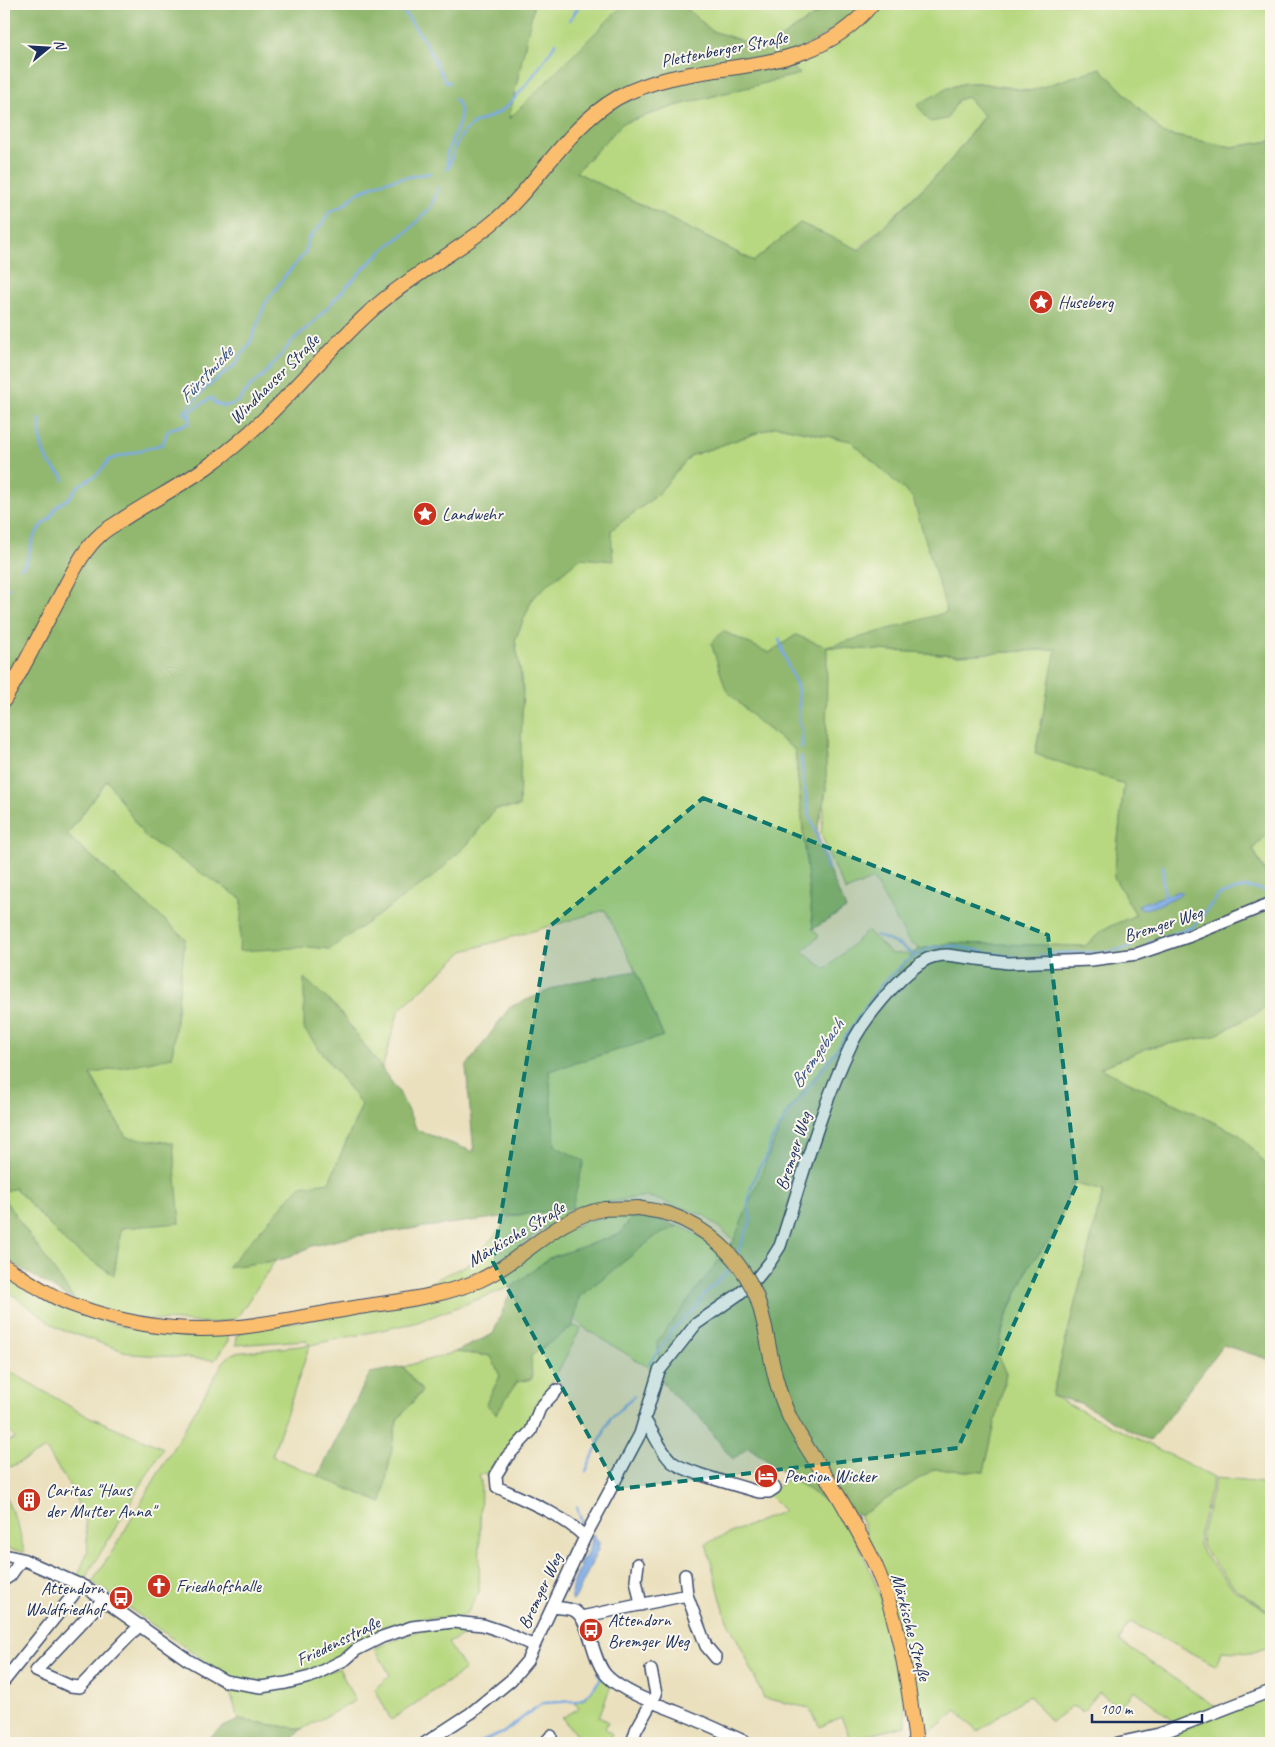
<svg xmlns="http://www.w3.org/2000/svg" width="1275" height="1747" viewBox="0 0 1275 1747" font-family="Caveat,sans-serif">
  <rect width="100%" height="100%" fill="#fbf7ec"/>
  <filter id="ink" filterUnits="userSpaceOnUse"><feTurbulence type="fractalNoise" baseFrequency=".02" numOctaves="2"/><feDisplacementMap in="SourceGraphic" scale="10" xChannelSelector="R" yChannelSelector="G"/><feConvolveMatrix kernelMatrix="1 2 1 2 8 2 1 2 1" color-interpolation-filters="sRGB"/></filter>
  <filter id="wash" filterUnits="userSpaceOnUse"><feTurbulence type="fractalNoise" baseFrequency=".0096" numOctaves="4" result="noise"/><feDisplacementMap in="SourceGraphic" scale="20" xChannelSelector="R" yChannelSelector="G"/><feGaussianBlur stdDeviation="1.12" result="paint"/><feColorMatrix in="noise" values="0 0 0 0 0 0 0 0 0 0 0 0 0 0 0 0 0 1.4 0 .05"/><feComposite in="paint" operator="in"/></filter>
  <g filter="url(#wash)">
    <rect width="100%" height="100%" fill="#eae0bd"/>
    <path fill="#b7d880" stroke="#69846f" d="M534 4H624L508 120Z
      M682 4H832L765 48 712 31Z
      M882 4H1271V141L1232 147 1164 134 1100 68 1030 91 979 83H965L948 88 918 106 958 100 967 97 984 115 949 163 858 250 800 223 754 261 576 172 623 123 679 105 799 74 789 64 810 58 863 25Z
      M777 426 851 441 913 498 948 613 829 647 959 655 1057 649 1035 753 1124 784 1114 877 1136 915 1104 929 1085 946 950 943 920 949 909 942 873 879 846 891 832 864 821 833 826 790 796 635 769 653 723 632 726 690 760 723 795 750 813 929 819 936 802 952 826 969 867 931 892 954 913 953 786 1113 734 1240 704 1215 646 1196 572 1208 567 1214 535 1234 507 1257 467 1280 416 1289 471 1263 511 1216 572 1208 555 1146 549 1071 663 1036 636 971 605 910 464 951 399 1010 382 1069 336 1007 304 1029 362 1105 329 1182 228 1266 275 1261 236 1319 213 1323 142 1319 76 1302 4 1199V1192L15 1188 68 1245 114 1274 121 1228 180 1222 126 1137 90 1073 172 1056 185 938 67 835 107 780 242 899 309 947 330 949 468 844 495 809 523 688 515 640 533 597 611 530 656 496 690 456Z
      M1271 830V872L1267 875 1253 849Z
      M1271 1005V1170L1240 1135 1100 1068 1150 1047 1214 1036Z
      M1072 1183 1103 1191 1052 1396 1214 1477 1199 1533V1545L1204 1555 1235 1590 1271 1613V1646L1251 1653 1222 1651 1217 1666 1130 1622 1119 1641 1216 1707 1177 1724 1135 1690 1119 1708 1099 1692 1083 1712 1072 1706 1051 1722 1029 1695 977 1732 957 1710 929 1733 935 1743H924L918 1712 874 1555 859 1514 866 1512 934 1469 984 1472 1006 1374 997 1354 1006 1319 1029 1266 1057 1231Z
      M633 1215 620 1234 549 1258 513 1286 415 1323 310 1345 272 1456 381 1503 397 1420 422 1391 403 1367 455 1352 491 1356 500 1376 486 1404 531 1356 573 1326 581 1328 553 1381 489 1481 485 1473 479 1476 481 1481 479 1592 468 1612 459 1618H422L403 1624 383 1632 320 1670 268 1683 226 1676 92 1582 115 1547 224 1361 233 1353 310 1345 305 1340 236 1345 237 1336 243 1331 449 1295 584 1222 610 1216Z
      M678 1226C696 1231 709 1244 722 1256L657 1342 660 1363 651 1369 583 1327 575 1318 579 1297 656 1236Z
      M4 1270 88 1316 132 1329 177 1335 228 1334V1341L215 1360 133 1354 57 1328 4 1288Z
      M4 1368 83 1414 163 1448 85 1579 78 1576 88 1550 85 1518 69 1485 46 1449 4 1470V1444L15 1438 4 1427Z
      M789 1477C800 1484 835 1503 841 1511 846 1517 849 1527 853 1534 882 1589 905 1664 906 1726L851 1739 841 1717 820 1727 809 1708 764 1698 745 1655 726 1618 706 1543 784 1511 768 1495Z
      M1216 1478 1271 1484V1612L1236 1589 1208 1555 1202 1546 1201 1534Z
      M4 1494 18 1525 24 1552 4 1548Z
      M444 1627 475 1629 448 1643 465 1670 391 1720 375 1689 390 1675 375 1648 416 1631Z
      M339 1668 355 1701 302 1729 239 1720 228 1686 271 1690Z
      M602 1678 611 1685 599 1717 608 1722 605 1728 612 1734 608 1743H577L580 1740 562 1718 579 1708 575 1702 585 1699Z
      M1271 1695V1743H1159V1738Z"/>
    <path fill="#91b86e" stroke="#567466" d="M4 4H534L509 119 624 4H682L712 31 765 48 832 4H864L847 21 784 60 800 74 679 105 623 123 576 172 754 261 800 223 860 250 949 163 984 116 967 97 958 100 947 119 930 122 917 105 948 88 965 83H979L1030 91 1100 68 1164 134 1232 147 1271 141V830L1253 849 1266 875 1271 872V1005L1214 1036 1150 1047 1100 1068 1240 1135 1271 1170V1360L1223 1345 1150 1441 1080 1403 1052 1396 1103 1191 1072 1183 1057 1231 1029 1266 1005 1319 997 1354 1006 1374 984 1472 934 1469 866 1512C864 1513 861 1514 859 1514 837 1515 768 1461 748 1447L733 1460 697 1414 678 1400 663 1383 657 1342 734 1240 786 1113 913 953 920 949 950 943 1085 946 1104 929 1136 915 1114 877 1124 784 1035 754 1056 649 959 655 827 647 826 790 817 832 830 873 846 909 813 929 795 750 760 723 726 690 711 643 723 631 769 653 796 635 827 647 947 612 913 498 851 441 777 426 690 456 656 496 611 530 613 561 580 558 533 597 515 640 523 688 519 807 495 809 468 844 434 876 330 949 309 947 239 951 242 899 145 837 107 780 67 835 185 938 172 1057 90 1074 126 1137 173 1143 180 1223 121 1228 114 1275 68 1245 15 1188 4 1192Z
      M636 971 663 1036 549 1071 555 1146 584 1161 572 1208 356 1236 312 1246 290 1257 275 1261 227 1267 300 1186 329 1182 362 1105 304 1029V978L336 1007 399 1092 417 1130 474 1152 466 1067 510 1007 567 983Z
      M4 1199 76 1302 4 1258Z
      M633 1215 658 1219 678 1226 656 1236 579 1297 573 1326 531 1356 532 1379 517 1382 496 1414 486 1404 500 1376 491 1356 455 1352 493 1334 513 1286 549 1258 620 1234Z
      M403 1367 422 1391 397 1420 382 1503 318 1476 370 1373Z
      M239 1720 302 1729 292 1738 280 1743H203L219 1729Z"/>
    <path fill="#7aa9e4" stroke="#4a6ca1" d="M1180 891 1182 893 1180 895C1170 899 1149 912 1139 908L1138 906 1143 903Z
      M593 1534 599 1543 598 1550C593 1559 578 1596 573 1601 566 1586 582 1574 580 1560L585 1558 592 1541 590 1537Z"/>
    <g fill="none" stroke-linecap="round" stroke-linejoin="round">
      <path stroke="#7aa9e4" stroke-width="2.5" d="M398 4 424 40 445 81 450 83
        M570 20 580 4
        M449 167C438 144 473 125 455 99
        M445 169 449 168C453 150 460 129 479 121 488 118 498 114 506 107 526 88 541 65 556 43
        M190 416 189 413C192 410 208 399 212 398L214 403 223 406 231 405 239 401 251 385 264 375 295 338 314 322 365 267 385 248 409 230 431 207 439 187
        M40 419C40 443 41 460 62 475L64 480
        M21 568 26 563 33 539 40 527 50 518 57 506 69 498 78 486 98 474 109 460 114 458 163 444 168 430 189 423 190 418 184 412 205 389 235 365 251 341 265 304 285 276 305 253 308 239 323 223 329 212 343 206 356 194 375 185 386 181 430 173
        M4 593 9 587
        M779 639 788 666 797 686 799 702V723L802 730V748
        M801 757C803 776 805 797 810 816 815 834 823 850 828 869
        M1163 866C1164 876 1162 886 1164 896
        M876 935 901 946 914 955
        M1148 943 1193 927 1219 895 1246 887 1267 891 1271 888
        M1039 956 1056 953 1108 952 1131 947
        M736 1256 751 1220 748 1206 750 1190 759 1167 766 1158 771 1141 788 1114 825 1066 880 986 906 961 932 947 953 946 1014 957
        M649 1363 667 1340 672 1330 697 1306 704 1295 733 1266
        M586 1471 610 1419 634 1396
        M577 1507 584 1529
        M478 1743 503 1733 535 1708 544 1703 576 1701 584 1698 601 1679 598 1673"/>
    </g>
  </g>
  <g filter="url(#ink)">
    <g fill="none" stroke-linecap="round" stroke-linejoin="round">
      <g stroke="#3a4a6c" stroke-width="14">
        <path id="minor" d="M557 1390 540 1408 531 1431 507 1457 496 1475 497 1487C525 1500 563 1515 585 1537
          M644 1419C654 1432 659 1449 671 1461 681 1471 742 1487 759 1492H769L775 1488 766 1483
          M4 1555 22 1559 85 1587 188 1660 225 1681 261 1687 286 1683 310 1677 346 1659 356 1650 382 1637 412 1627 453 1622 483 1625 504 1632 534 1646
          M638 1564 636 1580 641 1605
          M685 1575 687 1595
          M4 1580 10 1576 22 1559
          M104 1599 36 1671 70 1686 80 1687 140 1625
          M553 1607C560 1608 570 1608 575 1611 591 1622 592 1661 607 1676 623 1692 654 1703 675 1711 700 1721 724 1732 748 1743
          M581 1617 687 1595 706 1646 716 1658
          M4 1681 73 1595 80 1584
          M425 1743 471 1713 511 1680 527 1661 585 1537 640 1434 659 1371 696 1324 739 1294 757 1278 770 1262 780 1246C802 1179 820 1109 851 1045 864 1019 897 979 922 962 929 957 938 955 947 955L1008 963 1091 960 1137 954 1190 936 1271 903
          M545 1743 551 1736
          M632 1743 636 1730 656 1694 651 1670
          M1118 1743 1159 1734 1271 1691"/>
      </g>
      <g stroke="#3a4a6c" stroke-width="16">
        <path id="major" d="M4 700C24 667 41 632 59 598 71 577 81 552 100 535 106 529 116 524 123 519 152 500 184 484 211 464 273 420 318 358 374 308 410 276 454 254 491 224 537 187 565 128 617 98 700 52 804 87 872 4
          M4 1266C27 1280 50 1297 76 1306 128 1325 185 1333 240 1327 276 1323 312 1315 348 1309 390 1302 442 1297 480 1280 524 1260 554 1218 604 1209 615 1208 627 1209 638 1208
          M765 1327C771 1358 776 1390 790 1418 802 1442 818 1464 832 1486 846 1507 857 1530 869 1552 898 1610 908 1680 916 1743"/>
      </g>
      <use href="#minor" stroke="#fff" stroke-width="11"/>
      <use href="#major" stroke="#fabe6e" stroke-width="14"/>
      <g stroke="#3a4a6c" stroke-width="16" stroke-linecap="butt">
        <path id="major-bridge" d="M638 1208C648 1210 659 1211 669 1214 707 1227 739 1257 755 1293 760 1304 762 1316 765 1327"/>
      </g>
      <use href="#major-bridge" stroke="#fabe6e" stroke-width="14"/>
    </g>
  </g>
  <path fill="#0f766e" fill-opacity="0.2" stroke="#0f766e" stroke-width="4" stroke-dasharray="10 6" stroke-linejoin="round" d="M703 798 1048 935 1077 1184 958 1448 618 1489 493 1262 549 927Z"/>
  <defs>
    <g id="sight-disc" transform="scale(1.25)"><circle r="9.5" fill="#c8321e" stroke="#fbf7ec"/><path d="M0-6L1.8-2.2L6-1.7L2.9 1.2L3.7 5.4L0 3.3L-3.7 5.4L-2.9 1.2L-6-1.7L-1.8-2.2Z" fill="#fff"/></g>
    <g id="hotel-disc" transform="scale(1.25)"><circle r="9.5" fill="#c8321e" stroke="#fbf7ec"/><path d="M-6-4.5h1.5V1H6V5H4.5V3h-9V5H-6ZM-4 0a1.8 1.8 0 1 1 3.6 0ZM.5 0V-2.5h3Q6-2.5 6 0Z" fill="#fff"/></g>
    <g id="building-disc" transform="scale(1.25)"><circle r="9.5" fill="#c8321e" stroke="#fbf7ec"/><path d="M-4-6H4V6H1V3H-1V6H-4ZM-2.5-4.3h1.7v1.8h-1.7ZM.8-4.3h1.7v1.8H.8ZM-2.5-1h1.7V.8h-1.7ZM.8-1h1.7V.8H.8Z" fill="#fff"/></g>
    <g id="church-disc" transform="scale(1.25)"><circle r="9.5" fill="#c8321e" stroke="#fbf7ec"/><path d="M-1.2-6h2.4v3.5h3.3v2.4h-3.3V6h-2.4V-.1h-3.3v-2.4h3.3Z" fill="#fff"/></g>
    <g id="bus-disc" transform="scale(1.25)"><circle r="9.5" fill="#c8321e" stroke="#fbf7ec"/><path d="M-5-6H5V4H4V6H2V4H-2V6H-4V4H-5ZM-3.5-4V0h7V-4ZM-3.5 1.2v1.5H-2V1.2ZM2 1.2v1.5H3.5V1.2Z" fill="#fff"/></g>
  </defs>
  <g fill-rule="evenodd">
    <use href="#sight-disc" x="1041" y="302"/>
    <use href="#sight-disc" x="425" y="514"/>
    <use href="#hotel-disc" x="766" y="1476"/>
    <use href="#building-disc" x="29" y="1500"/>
    <use href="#church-disc" x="159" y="1586"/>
    <use href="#bus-disc" x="121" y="1598"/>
    <use href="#bus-disc" x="591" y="1630"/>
  </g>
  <g text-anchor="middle" stroke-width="4" stroke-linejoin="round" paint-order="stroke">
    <g font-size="18" fill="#1b2f5e" stroke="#fbf7ec">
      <text transform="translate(724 49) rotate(-11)" y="6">Plettenberger Straße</text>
      <text transform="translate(274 379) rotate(-45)" y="6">Windhauser Straße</text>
      <text transform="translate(1163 924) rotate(-18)" y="6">Bremger Weg</text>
      <text transform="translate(793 1151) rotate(-72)" y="6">Bremger Weg</text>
      <text transform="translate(516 1234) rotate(-31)" y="6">Märkische Straße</text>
      <text transform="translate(540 1591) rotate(-65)" y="6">Bremger Weg</text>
      <text transform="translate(911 1627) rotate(75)" y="6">Märkische Straße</text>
      <text transform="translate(338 1641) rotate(-26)" y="6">Friedensstraße</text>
    </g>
    <g font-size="18" fill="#1b2f5e" stroke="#fbf7ec" text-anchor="start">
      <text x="1058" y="308">Huseberg</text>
      <text x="442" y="520">Landwehr</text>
      <text x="784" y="1482">Pension Wicker</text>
      <text x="46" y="1496">Caritas "Haus<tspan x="46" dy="21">der Mutter Anna"</tspan></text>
      <text x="176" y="1592">Friedhofshalle</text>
      <text x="104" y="1594" text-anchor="end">Attendorn<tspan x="104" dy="21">Waldfriedhof</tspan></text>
      <text x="608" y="1626">Attendorn<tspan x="608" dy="21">Bremger Weg</tspan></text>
    </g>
    <g font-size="19" font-style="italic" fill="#385486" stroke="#fbf7ec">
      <text transform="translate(205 374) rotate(-47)" y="7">Fürstmicke</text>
      <text transform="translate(816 1053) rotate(-55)" y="7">Bremgebach</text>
    </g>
  </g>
  <rect width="1275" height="1747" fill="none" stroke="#fbf7ec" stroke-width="20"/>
  <g transform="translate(48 48) rotate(72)" stroke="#fbf7ec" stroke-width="4" paint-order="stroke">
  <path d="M0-4L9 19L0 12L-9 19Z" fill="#1b2f5e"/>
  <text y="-8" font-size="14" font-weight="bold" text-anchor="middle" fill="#1b2f5e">N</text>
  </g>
  <path d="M1092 1714v8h110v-8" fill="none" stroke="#1b2f5e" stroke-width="2.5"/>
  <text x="1100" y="1714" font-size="15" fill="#1b2f5e" stroke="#fbf7ec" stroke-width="4" paint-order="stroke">100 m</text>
</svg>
